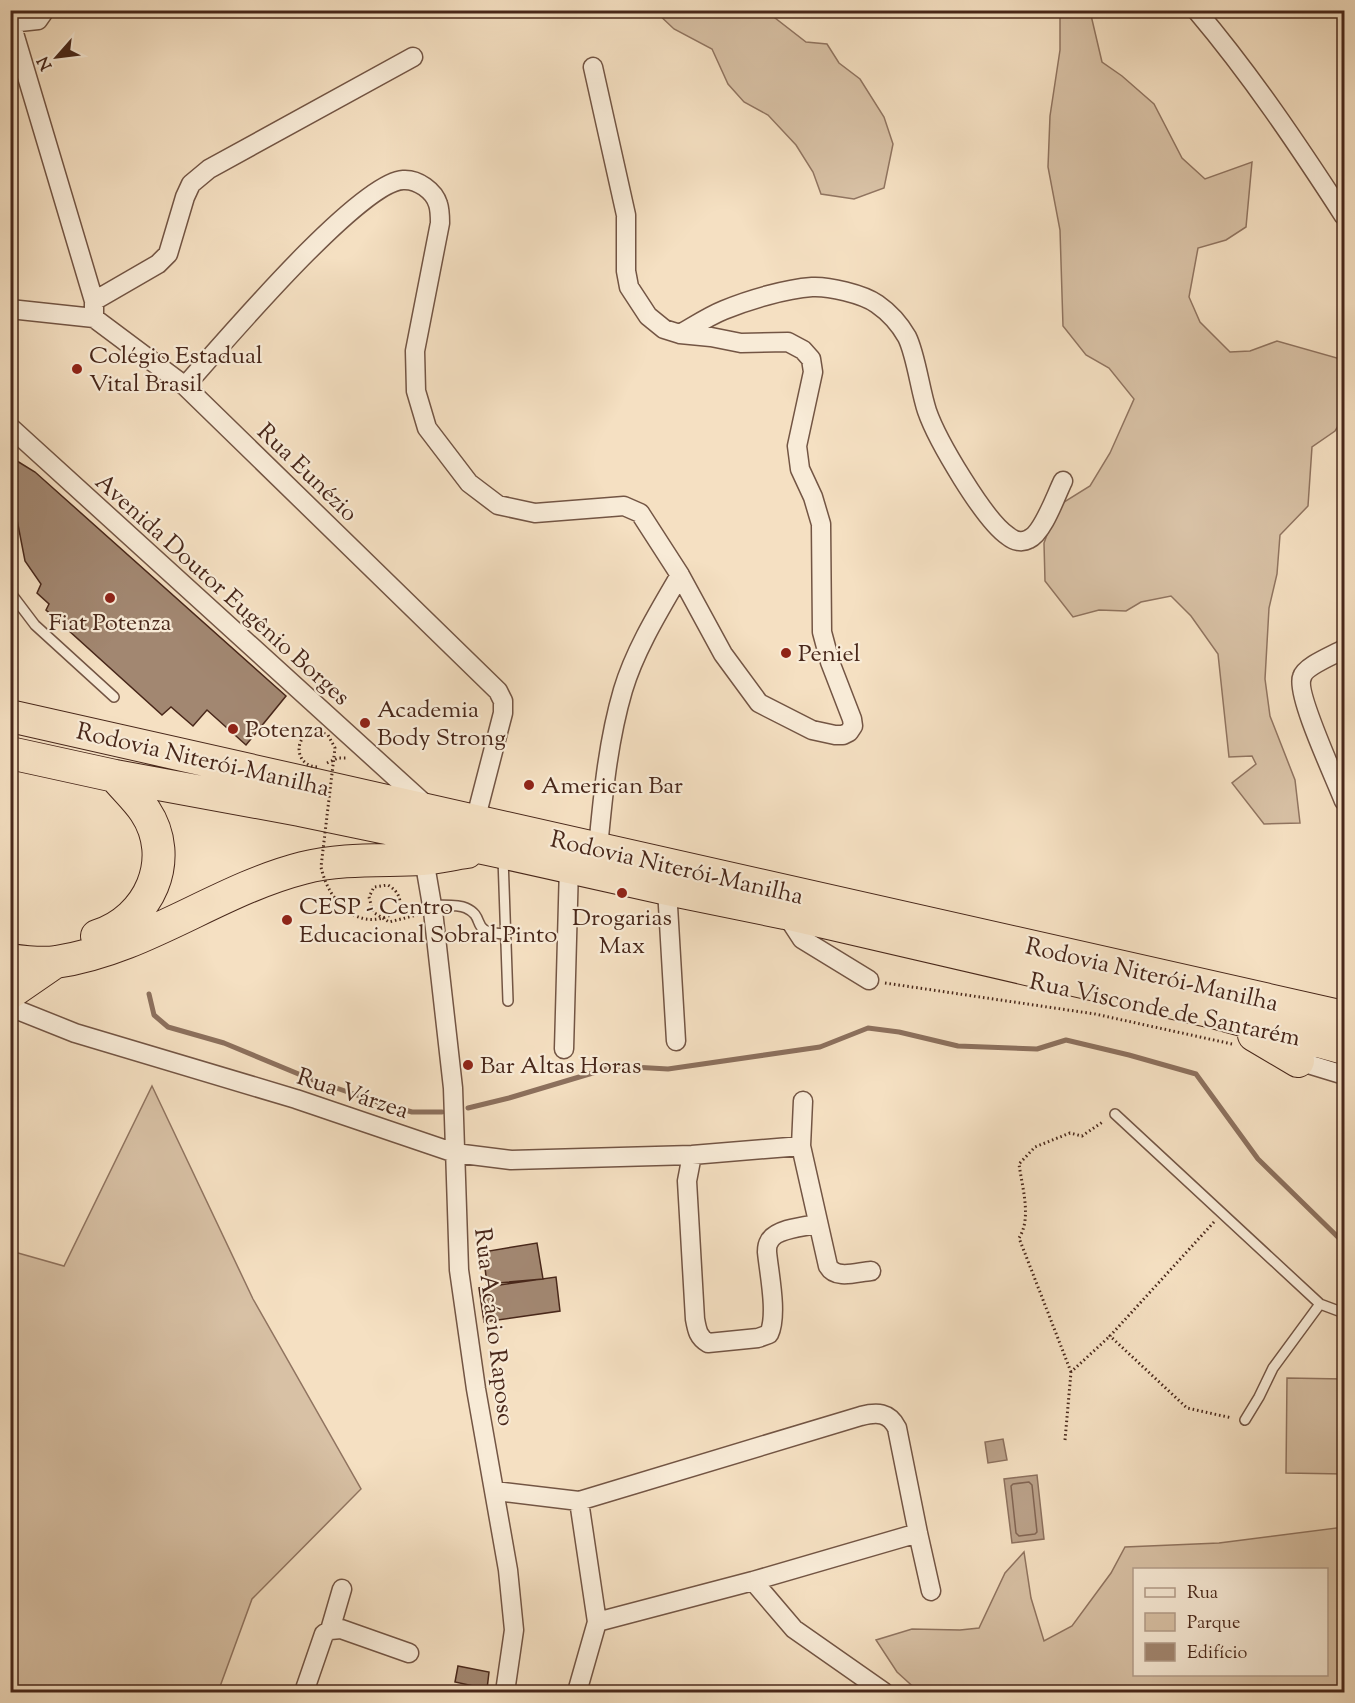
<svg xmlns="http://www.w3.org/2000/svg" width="1355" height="1703" viewBox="0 0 1355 1703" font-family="'Sorts Mill Goudy',serif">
  <rect width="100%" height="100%" fill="#f5e0c2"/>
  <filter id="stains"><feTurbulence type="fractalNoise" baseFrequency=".00333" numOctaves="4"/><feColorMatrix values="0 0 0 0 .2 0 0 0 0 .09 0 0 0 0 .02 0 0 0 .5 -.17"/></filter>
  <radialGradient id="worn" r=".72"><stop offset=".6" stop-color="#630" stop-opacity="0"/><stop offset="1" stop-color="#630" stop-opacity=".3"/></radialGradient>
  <path fill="#d8c1a5" stroke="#907460" stroke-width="1.5" fill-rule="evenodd" d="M655 11H766L806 42 827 44 839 63 860 79 884 117 893 144 884 188 854 199 821 194 813 172 796 145 768 115 744 102 728 84 712 49 674 29Z
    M1060 11H1090L1102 62 1122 76 1154 104 1182 158 1205 179 1252 162 1246 227 1226 240 1198 248 1189 297 1200 322 1230 352 1250 351 1277 341 1344 360V417L1335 431 1312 447 1308 506 1280 535 1277 574 1269 608 1265 679 1270 716 1295 780 1300 823 1264 824 1232 783 1256 764 1252 756 1229 757 1218 654 1191 616 1171 596 1141 602 1126 611 1099 610 1073 617 1045 581 1044 543 1055 513 1064 502 1090 486 1110 453 1134 399 1109 368 1086 355 1063 326 1060 230 1048 167 1050 116 1060 50Z
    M152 1086 253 1299 361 1489 252 1599 218 1692H11V1251L64 1266Z
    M1287 1378 1344 1379V1474L1286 1473Z
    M1344 1527V1692H919L897 1672 876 1640 912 1629 960 1630 979 1628 1005 1573 1024 1552 1031 1598 1044 1641 1072 1626 1111 1573 1125 1547 1219 1543ZM1134 1570H1326V1674H1134Z"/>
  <path fill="#baa189" stroke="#8c705d" stroke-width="1.5" d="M1003 1439 1007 1460 988 1463 985 1442Z
    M1037 1475 1044 1539 1012 1543 1004 1479Z"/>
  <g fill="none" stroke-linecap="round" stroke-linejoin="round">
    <path stroke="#816452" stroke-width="1.5" d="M1029 1482 1032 1485 1037 1532 1035 1534 1019 1536 1016 1533 1011 1486 1013 1484Z"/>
    <path stroke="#8c705d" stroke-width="5" d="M149 994 154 1015 168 1027 224 1043 313 1080 377 1102 412 1112H442
      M468 1108 509 1098 616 1066 668 1069 820 1047 868 1028 899 1032 958 1046 1037 1049 1066 1040 1129 1055 1196 1074 1258 1159 1344 1243"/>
  </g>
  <path fill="#a28771" stroke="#48271a" stroke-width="1.5" d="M17 461 35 472 286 696 246 745 207 710 193 726 171 707 162 715 46 610 49 604 37 593 41 584 25 561 19 530 10 483V467Z
    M537 1243 543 1279 487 1284 483 1252Z
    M556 1277 560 1311 484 1322 479 1288Z
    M458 1666 489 1672 487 1689 455 1682Z"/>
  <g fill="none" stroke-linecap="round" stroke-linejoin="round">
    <g stroke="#735544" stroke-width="12">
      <path id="lane" d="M10 592 35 625 114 697
        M503 858 508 1001
        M432 905C442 906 457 904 466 908 488 918 467 933 506 934
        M1115 1114 1320 1304 1344 1313
        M1245 1420 1259 1397 1273 1368 1320 1304"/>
    </g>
    <g stroke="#735544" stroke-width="21">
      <path id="street" d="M1196 10C1251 75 1298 145 1344 216
        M10 23 38 20 45 10
        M11 23 94 301V318L185 386 498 691 503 701V713L475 821
        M94 301 158 264 168 254 185 197 191 184 209 169 413 57
        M10 309 94 318
        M680 334C694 326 709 316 724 310 748 300 785 289 812 287 828 286 863 294 877 304 890 313 899 323 907 337 916 355 920 390 927 411 937 440 984 520 1008 536 1014 541 1022 543 1029 539 1043 533 1056 495 1063 481
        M185 386C220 347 359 182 403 180 418 179 434 191 438 204 440 210 440 217 440 223L415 351 416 391 427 428 469 483 498 505 535 513 624 506 640 513 680 575 723 654 759 703 812 730 835 735H843L849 732 853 726 852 719 830 662 822 632 821 524 813 497 800 469 797 446 813 372 811 359 803 350 788 342 741 343 711 337 680 334 664 329 648 316 629 287 626 271V215L593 67
        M10 427 427 806
        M1344 649C1334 655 1305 666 1302 677 1295 693 1336 780 1344 801
        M598 848C603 795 608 741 623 690 635 650 659 611 680 575
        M424 859 433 911 453 1088 459 1270 476 1389 508 1570 514 1630 505 1692
        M667 889 676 1041
        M785 913 802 939 869 980
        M10 1007 75 1033 296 1099 455 1153 511 1160 692 1155 801 1146
        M564 1049 569 866
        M1298 1061 1344 1075
        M803 1101 801 1146 828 1266C836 1280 857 1272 871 1271
        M692 1155 687 1181 695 1319C697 1330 698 1337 708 1343L758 1338 769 1334C778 1315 769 1273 767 1252 767 1248 767 1245 769 1242 774 1229 806 1226 818 1224
        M495 1491 579 1501 861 1416C877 1412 889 1412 897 1428L918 1533 931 1591
        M753 1581 794 1629 884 1692
        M597 1622 753 1581 918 1533
        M330 1630 342 1589
        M304 1692 324 1634 330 1630 341 1629 409 1653
        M577 1692 597 1622 579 1501"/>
    </g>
    <g stroke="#48271a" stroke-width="34">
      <path id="highway" d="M10 716 1344 1017
        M10 753 115 776 300 810 488 849 667 889 785 913 1217 1013 1344 1048
        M97 936C149 920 177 859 145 811 137 799 125 788 115 776
        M10 960C25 962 41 964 56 962 145 949 217 890 303 868 342 858 383 861 422 859 437 858 452 854 467 852
        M10 993 55 962
        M1254 1035 1298 1061"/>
    </g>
    <path stroke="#48271a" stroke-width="3" stroke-dasharray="1.5 3" stroke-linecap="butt" d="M327 763 338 758H346
      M369 897 373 912 389 922 417 915
      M885 983 1095 1014 1232 1044
      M1214 1222 1110 1336 1187 1408 1232 1418
      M1071 1372 1019 1238C1032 1218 1022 1187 1019 1164L1035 1147 1070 1133 1082 1136 1104 1121
      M1065 1440 1071 1372 1110 1336"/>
    <use href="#lane" stroke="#f8ebd7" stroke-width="9"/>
    <use href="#street" stroke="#f8ebd7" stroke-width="18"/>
    <use href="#highway" stroke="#f5e0c2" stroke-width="32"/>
    <path stroke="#48271a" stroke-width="3" stroke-dasharray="1.5 3" stroke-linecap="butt" d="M317 767C288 765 296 720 328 735L335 748 321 867C329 904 362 936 399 910 402 899 398 891 388 885L374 887 369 897"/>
  </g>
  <g fill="#8f2418" stroke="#f8ebd7" stroke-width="2">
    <circle cx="77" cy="369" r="6"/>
    <circle cx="110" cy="598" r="6"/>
    <circle cx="786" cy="653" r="6"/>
    <circle cx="365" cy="723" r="6"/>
    <circle cx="233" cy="729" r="6"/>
    <circle cx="529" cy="785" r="6"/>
    <circle cx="622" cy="893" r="6"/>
    <circle cx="287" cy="920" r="6"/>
    <circle cx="468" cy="1065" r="6"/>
  </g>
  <g text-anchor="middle" stroke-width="4.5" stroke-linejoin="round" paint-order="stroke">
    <g font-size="24" fill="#48271a" stroke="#f8ebd7" text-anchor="start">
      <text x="89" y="363">Colégio Estadual<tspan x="89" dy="28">Vital Brasil</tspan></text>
      <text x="110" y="630" text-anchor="middle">Fiat Potenza</text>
      <text x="798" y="661">Peniel</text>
      <text x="377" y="717">Academia<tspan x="377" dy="28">Body Strong</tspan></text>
      <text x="245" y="737">Potenza</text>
      <text x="541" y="793">American Bar</text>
      <text x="299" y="914">CESP - Centro<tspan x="299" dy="28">Educacional Sobral Pinto</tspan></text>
      <text x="622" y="925" text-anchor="middle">Drogarias<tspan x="622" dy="28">Max</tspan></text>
      <text x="480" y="1073">Bar Altas Horas</text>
    </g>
    <g font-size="24" fill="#48271a" stroke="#f8ebd7">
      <text transform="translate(308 472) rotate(44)" y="8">Rua Eunézio</text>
      <text transform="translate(223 589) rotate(42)" y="8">Avenida Doutor Eugênio Borges</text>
      <text transform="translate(203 759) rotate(13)" y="8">Rodovia Niterói-Manilha</text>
      <text transform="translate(677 867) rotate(13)" y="8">Rodovia Niterói-Manilha</text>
      <text transform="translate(1152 974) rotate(13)" y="8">Rodovia Niterói-Manilha</text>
      <text transform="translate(1165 1009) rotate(12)" y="8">Rua Visconde de Santarém</text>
      <text transform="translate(353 1093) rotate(18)" y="8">Rua Várzea</text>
      <text transform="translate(495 1327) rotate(83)" y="8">Rua Acácio Raposo</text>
    </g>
  </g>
  <rect width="1355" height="1703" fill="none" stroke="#f5e0c2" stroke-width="36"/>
  <rect x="12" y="12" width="1331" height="1679" fill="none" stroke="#48271a" stroke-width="3"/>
  <rect x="18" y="18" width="1319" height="1667" fill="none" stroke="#48271a" stroke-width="1.5"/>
  <rect x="1133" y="1568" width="195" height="108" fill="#f8ebd7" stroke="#b29d8b" stroke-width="1.5"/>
  <rect x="1145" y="1588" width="30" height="9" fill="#f8ebd7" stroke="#b29d8b" stroke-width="1.5"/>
  <text x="1187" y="1598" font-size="18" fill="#48271a">Rua</text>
  <rect x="1145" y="1613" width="30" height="18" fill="#d8c1a5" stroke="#b29d8b" stroke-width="1.5"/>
  <text x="1187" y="1628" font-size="18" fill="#48271a">Parque</text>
  <rect x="1145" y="1643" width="30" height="18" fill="#a28771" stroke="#b29d8b" stroke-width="1.5"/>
  <text x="1187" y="1658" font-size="18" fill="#48271a">Edifício</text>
  <g transform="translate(57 57) rotate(242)" stroke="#f8ebd7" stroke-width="4.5" paint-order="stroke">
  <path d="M0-4.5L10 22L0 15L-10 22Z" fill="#48271a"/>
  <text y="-9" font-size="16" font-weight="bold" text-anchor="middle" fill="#48271a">N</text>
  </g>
  <rect width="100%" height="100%" filter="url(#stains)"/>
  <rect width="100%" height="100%" fill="url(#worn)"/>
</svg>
